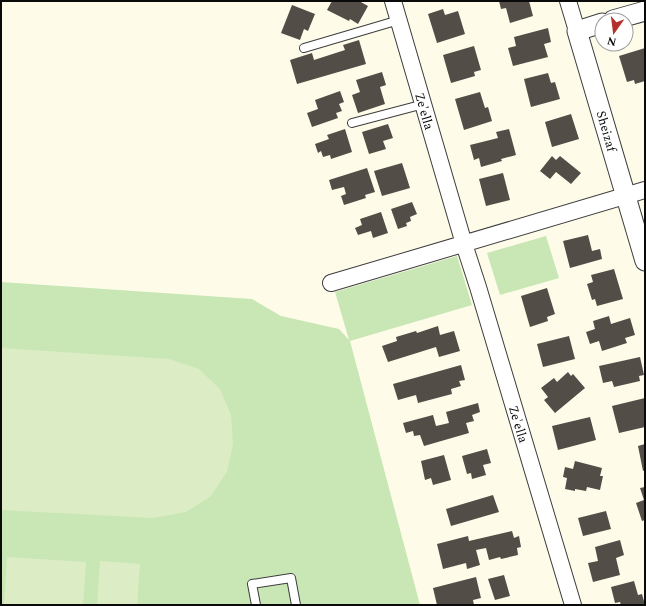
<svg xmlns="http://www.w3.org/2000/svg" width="646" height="606" viewBox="0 0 646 606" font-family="Spectral,serif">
  <rect width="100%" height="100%" fill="#fefce9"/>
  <path fill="#c9e6b5" d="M546 236 559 278 500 295 487 253Z
    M457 256 472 305 350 341 420 605H1V282L252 299 281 316 339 329 349 340 335 292Z"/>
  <path fill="#dcedc6" d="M1 348 169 359 199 369 220 389 231 415 233 444 227 472 211 496 186 512 153 518 1 510Z
    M7 557 86 562 83 605H4Z
    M100 561 140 564 137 605H97Z"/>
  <path fill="#524d47" d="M332 1H359L368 6 358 24 350 19 349 21 327 10Z
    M499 1H529L533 16 510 23 506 8 501 9Z
    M292 5 315 14 308 31 304 29 300 40 281 33Z
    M443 9 445 15 458 11 465 34 437 43 428 14Z
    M548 28 551 42 544 44 548 57 513 66 508 48 516 46 514 37Z
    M359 40 366 64 297 84 290 60 312 53 314 60 345 50 343 45Z
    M474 46 481 70 474 72 475 76 451 83 443 55Z
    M645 48V81L635 84 634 80 627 82 619 56Z
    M382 72 386 85 380 87 385 104 358 113 352 95 360 92 356 80Z
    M548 73 551 83 555 82 560 99 531 107 524 79Z
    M340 91 344 102 339 104 342 111 336 113 338 118 312 127 307 113 318 109 315 100Z
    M480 92 485 108 488 107 492 121 464 130 455 99Z
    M571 114 579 139 552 147 545 122Z
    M388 124 393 138 383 141 386 149 369 154 362 132Z
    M345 129 352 152 331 159 330 155 323 157 321 151 318 153 315 144 329 139 327 135Z
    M509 129 516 155 501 159 502 161 481 167 479 158 474 160 470 145 498 138 496 132Z
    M552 156 556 160 560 156 581 173 571 184 556 172 550 179 540 171Z
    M402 163 410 188 382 196 374 171Z
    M367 168 375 192 365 195 366 198 344 205 341 196 346 194 344 187 332 190 329 180Z
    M503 173 510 200 486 206 479 179Z
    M412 202 417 214 410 217 411 221 406 223 407 226 398 229 391 209Z
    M381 212 388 233 373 238 371 231 358 235 355 228 362 225 360 219Z
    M588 235 592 251 600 249 602 259 570 268 563 241Z
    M614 269 623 299 597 306 595 299 592 300 587 284 593 282 591 275Z
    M547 288 555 314 547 317 548 321 530 327 521 296Z
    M609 316 611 324 630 318 635 335 625 338 627 343 602 351 599 341 590 344 586 332 595 329 593 321Z
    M438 326 440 335 454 331 460 351 439 357 436 347 388 362 382 346 397 341 396 337 416 331 417 333Z
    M569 336 575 359 543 367 537 344Z
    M640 357 644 375 639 376 640 381 614 387 612 381 603 383 599 366Z
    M461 365 465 380 459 381 461 386 451 389 452 394 418 403 416 395 398 400 393 384Z
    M568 372 571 376 573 374 585 388 555 413 544 400 548 397 541 388 554 378 557 382Z
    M645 398V427L619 433 612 406Z
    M478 403 480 412 472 415 474 421 466 423 469 433 424 446 420 435 414 436 413 431 406 433 403 423 433 415 436 426 449 423 446 412Z
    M590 417 596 440 558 450 552 426Z
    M645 444V470L643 471 638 446Z
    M487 449 491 463 483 465 486 475 472 479 471 473 467 474 462 456Z
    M444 455 451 480 433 485 431 478 425 480 421 461Z
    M575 461 602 468 600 476H603L600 490 587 487 586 491 575 489V491L565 489 567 478 563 477 565 467 573 469Z
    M645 487V520L642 521 636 503 644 500 640 488Z
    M493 495 499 512 451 526 446 509Z
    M606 511 611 529 583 536 578 518Z
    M512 531 514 538 519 536 521 547 517 548 518 555 501 559 500 557 489 560 486 548 476 550 480 565 467 569 466 563 443 569 437 544 468 536 469 541Z
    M620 540 624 555 616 558 620 575 593 582 588 563 598 561 595 547Z
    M504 575 510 596 495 600 488 579Z
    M476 577 481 598 473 600 474 605H437L433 588Z
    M634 581 638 595 642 594 645 605H621L620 602 615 603 611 587Z"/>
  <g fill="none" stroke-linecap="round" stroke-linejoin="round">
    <g stroke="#3d3d3d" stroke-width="10">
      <path id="service" d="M304 48 399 20
        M352 123 424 104
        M256 605 252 584 291 578 296 605"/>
    </g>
    <g stroke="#3d3d3d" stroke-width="18">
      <path id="minor" d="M393 1 464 244 478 287 573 605
        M568 1 577 31
        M331 283 645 190"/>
    </g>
    <g stroke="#3d3d3d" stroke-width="21">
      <path id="tertiary" d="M613 20 645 11
        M602 23 577 31 645 261"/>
    </g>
    <use href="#service" stroke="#fff" stroke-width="8"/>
    <use href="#minor" stroke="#fff" stroke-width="16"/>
    <use href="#tertiary" stroke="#fff" stroke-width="19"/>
  </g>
  <g text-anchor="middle" stroke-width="4" stroke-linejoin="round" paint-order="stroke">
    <g font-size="13" fill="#0a0a0a" stroke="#fff">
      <text transform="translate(425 111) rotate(74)" y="5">Ze'ella</text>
      <text transform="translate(607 131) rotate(74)" y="5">Sheizaf</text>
      <text transform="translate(519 424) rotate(73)" y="5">Ze'ella</text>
    </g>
  </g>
  <rect width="646" height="606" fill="none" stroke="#0a0a0a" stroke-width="4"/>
  <g transform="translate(614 32) rotate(194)"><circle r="19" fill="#ffffff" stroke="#9d9d9d"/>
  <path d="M0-3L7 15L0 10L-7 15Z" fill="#b3312a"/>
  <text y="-6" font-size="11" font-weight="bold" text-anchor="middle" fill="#0a0a0a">N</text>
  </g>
</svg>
